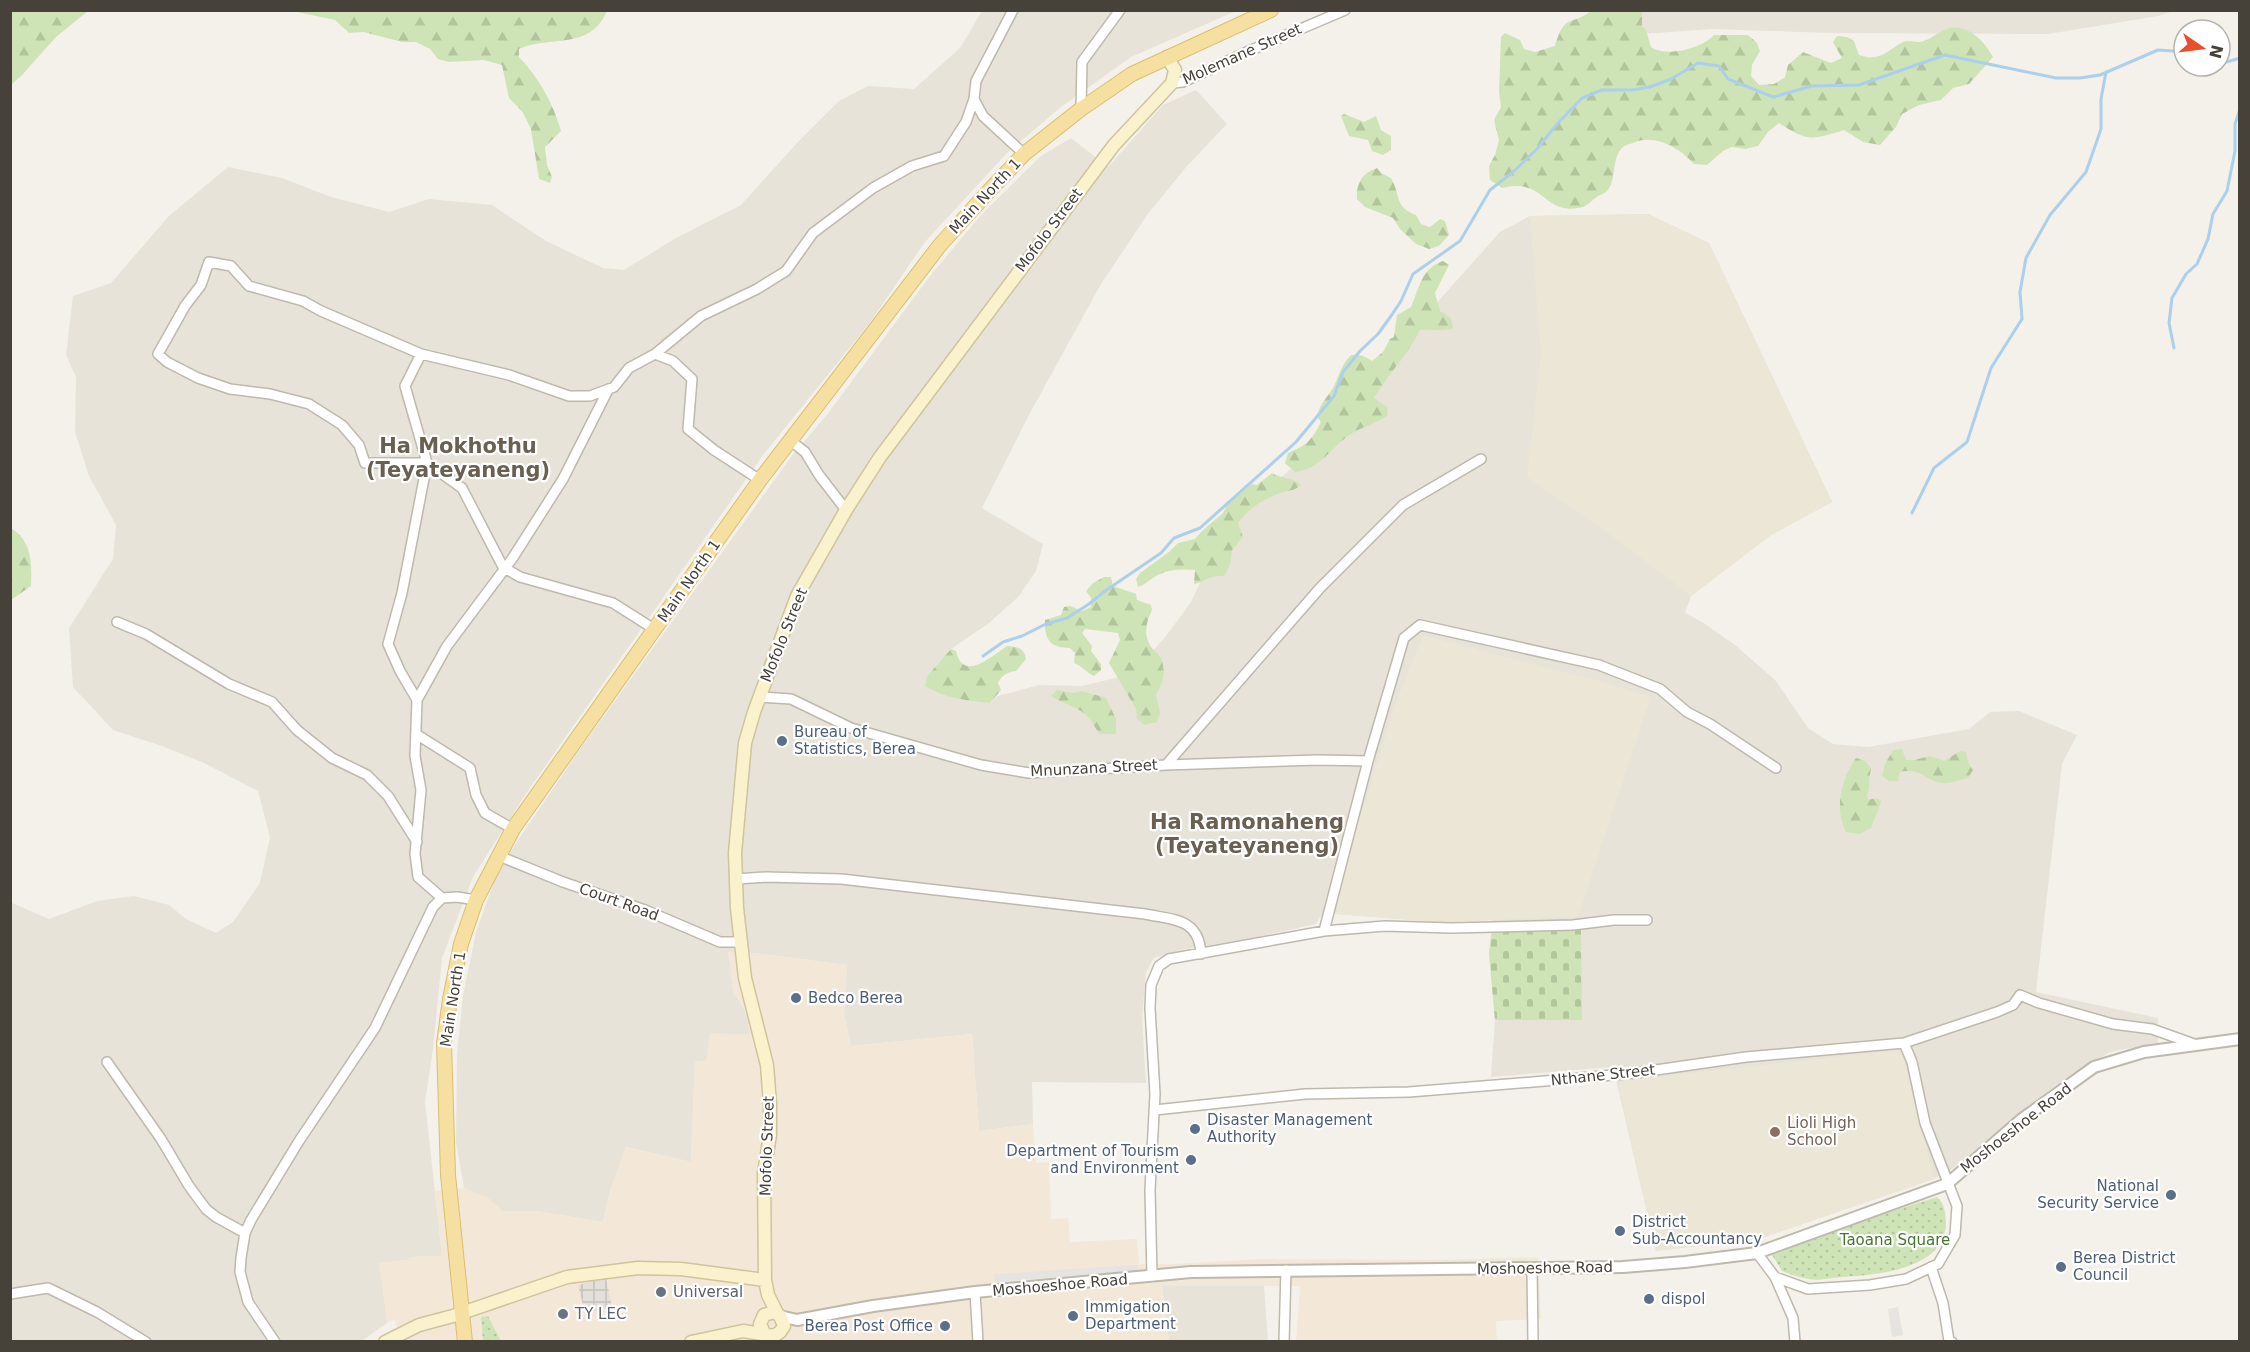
<svg xmlns="http://www.w3.org/2000/svg" width="2250" height="1352" viewBox="0 0 2250 1352" font-family="'DejaVu Sans',sans-serif">
  <defs>
    <pattern id="industrial-grid" width="8" height="8" patternUnits="userSpaceOnUse" patternTransform="scale(1.5)"><rect width="8" height="8" fill="#e3e0db"/><path d="M0 4h8M4 0v8" fill="none" stroke="#c4c1bd"/></pattern>
    <pattern id="forest-firs" width="22" height="20" patternUnits="userSpaceOnUse" patternTransform="scale(1.5)"><rect width="22" height="20" fill="#cee4b6"/><path d="M5 1l3.5 6h-7zM16 11l3.5 6h-7z" fill="#b2c59d"/></pattern>
    <pattern id="cemetery-stones" width="16" height="16" patternUnits="userSpaceOnUse" patternTransform="scale(1.5)"><rect width="16" height="16" fill="#cee4b6"/><path d="M2 7V4a2 2 0 0 1 4 0v3zM10 15v-3a2 2 0 0 1 4 0v3z" fill="#b2c59d"/></pattern>
    <pattern id="park-dots" width="8" height="8" patternUnits="userSpaceOnUse" patternTransform="scale(1.5)"><rect width="8" height="8" fill="#cee4b6"/><path d="M2 2h.1M6 6h.1" fill="none" stroke="#b2c59d" stroke-width="1.8" stroke-linecap="round"/></pattern>
  </defs>
  <rect width="100%" height="100%" fill="#f4f1ea"/>
  <path fill="#e7e3d8" d="M982 11H1236L1131 57 1061 107 1007 153 925 242 869 324 763 455 525 795 473 877 442 958 433 1049 425 1102 442 1256 411 1257 408 1260 380 1263 387 1323 360 1342 11 1341 10 902 49 919 97 901 134 896 169 905 186 919 216 933 233 922 260 883 270 837 258 791 204 763 162 746 113 730 73 687 69 628 113 559 116 525 89 476 75 432 76 377 66 355 73 296 111 283 169 216 228 167 282 178 331 197 389 212 429 199 492 205 546 241 603 268 624 270 676 238 741 205 797 143 839 101 868 86 914 89 960 48Z
    M1630 11H2174L2158 16 2048 34 1831 33 1711 29 1643 34Z
    M1196 90 1227 124 1187 166 1147 215 1101 284 1030 413 982 508 1043 544 1036 571 1019 596 989 623 951 649 928 675 950 696 963 700 990 703 998 696 1039 685 1082 686 1132 674 1166 636 1191 602 1232 515 1273 484 1331 435 1417 325 1500 232 1530 216 1648 214 1709 243 1832 502 1771 535 1691 596 1685 613 1702 622 1735 645 1775 680 1808 728 1833 744 1868 747 1969 729 1990 712 2019 711 2077 735 2062 764 2036 992 2158 1018V1043L2110 1052 2056 1085 1952 1169 1934 1179 1759 1239 1656 1251 1613 1067 1491 1077 1495 1020 1489 953 1492 920 1438 922 1336 914 1320 917 1316 924 1244 940 1185 949 1154 958 1146 972 1142 1018 1146 1083 1032 1082 1033 1124 979 1131 972 1034 851 1046 844 1014 847 965 755 953 729 952 733 991 745 1011 751 1034 706 1061H695L691 1162 626 1147 610 1191 603 1222 537 1211H502L464 1188 456 1142 457 1054 463 996 476 932 496 876 518 840 583 745 791 457 829 412 930 276 981 215 1041 156 1071 138 1108 167 1163 105Z
    M1162 1286H1264L1268 1341H1169Z"/>
  <path fill="#f3e8d7" d="M728 952 755 953 847 965 844 1014 851 1046 972 1034 979 1131 1033 1124 1036 1163 1049 1162 1051 1219 1068 1218 1070 1242 1137 1239 1139 1264H1170L1263 1259 1431 1260 1538 1257 1541 1319 1496 1321 1497 1341H1296L1300 1286H1162L1169 1341H403L394 1319 387 1323 379 1263 407 1260 410 1257 442 1256 435 1191 464 1188 487 1197 503 1211H537L603 1222 610 1191 626 1147 691 1162 695 1061H706L710 1033 750 1034 745 1011 733 991Z"/>
  <path fill="url(#industrial-grid)" d="M606 1278 612 1307 585 1313 578 1285Z"/>
  <path fill="#ebe6d5" d="M1648 214 1709 243 1832 502 1771 535 1691 596 1604 530 1527 477 1541 354 1530 216Z
    M1423 635 1603 682 1651 697 1578 917 1438 922 1336 914 1342 877 1396 702Z
    M1901 1050 1934 1179 1759 1239 1656 1251 1618 1085 1627 1080Z"/>
  <path fill="url(#forest-firs)" d="M11 10H88V11L56 37 22 75 11 85Z
    M1592 10 1642 11V26L1646 30 1651 47C1667 58 1702 48 1714 35H1748L1757 43 1760 51 1752 65 1751 76 1759 85 1774 84 1785 77 1788 65 1803 52 1831 63 1842 58 1833 42 1837 36 1847 37 1854 41 1859 55C1879 62 1886 52 1901 43 1908 39 1917 44 1924 41 1932 38 1940 31 1949 28 1969 24 1985 42 1993 57L1969 84 1953 88 1941 100 1919 105 1902 114 1896 127 1880 145 1863 142 1844 130C1812 140 1807 142 1779 123L1768 132 1758 146 1745 149 1732 147 1723 151 1707 165 1694 164C1680 148 1654 133 1633 143 1629 144 1623 146 1621 149 1611 161 1617 182 1606 192 1603 194 1600 195 1598 196 1591 201 1587 207 1578 208 1543 214 1544 177 1502 188L1490 180 1489 166 1495 155 1499 140 1494 120 1501 107 1499 92 1501 37 1505 33 1520 40 1524 49 1535 52 1555 46C1566 11 1570 28 1592 10Z
    M292 11H607C590 51 550 35 519 49V57C539 78 553 103 561 131L545 147 547 165 552 177 550 183 539 179 531 129 522 111 509 98 502 65 484 60 449 62 438 59 430 49 416 42H402L364 32 349 33 335 20Z
    M1344 114 1364 122 1376 116 1381 130 1391 136V150L1383 155 1372 151 1368 140 1349 136 1341 116Z
    M1377 168 1381 173 1391 178C1401 195 1394 207 1416 215L1421 224 1430 227 1440 219 1445 221 1449 235 1439 246 1429 249 1416 244 1400 229 1393 218 1365 207 1357 199C1356 183 1362 173 1377 168Z
    M1443 261 1449 265 1435 293 1440 311 1451 318 1453 328C1443 332 1431 329 1420 330 1408 355 1388 374 1374 398L1387 407 1388 415C1376 424 1361 427 1349 435 1330 449 1320 469 1295 472L1285 463 1288 453C1307 445 1312 440 1321 422L1317 417C1321 401 1327 399 1334 386 1339 375 1342 364 1351 355 1360 354 1365 356 1372 361L1383 352 1390 339 1394 337 1397 315 1411 307C1419 289 1421 268 1443 261Z
    M1272 473C1281 479 1292 477 1301 485 1294 491 1291 490 1283 492 1265 498 1249 508 1238 523L1243 537 1232 550 1230 565 1224 576C1208 575 1207 581 1194 584L1195 570C1183 569 1171 569 1160 574 1152 577 1147 584 1138 587L1136 579 1140 573 1169 552 1178 543 1195 539 1202 531 1223 513 1227 505 1252 484 1257 485Z
    M10 528C32 539 32 564 31 586L11 600Z
    M1104 577H1111L1113 586 1136 594 1137 600 1151 605 1152 610C1146 623 1143 634 1151 647 1154 651 1159 654 1161 658 1166 671 1163 684 1156 695L1160 713 1157 722 1144 725 1137 719 1136 709 1109 663 1120 640 1118 633 1085 629 1082 633 1092 646 1091 651 1101 664V670L1094 676C1086 672 1082 666 1074 663L1075 653 1070 648C1050 648 1044 639 1045 620L1061 615 1064 607 1070 606 1082 611 1091 607V598L1086 591 1093 583Z
    M1007 646C1018 647 1024 648 1026 659L1016 671C1007 672 1002 675 998 683L1001 690 990 703C968 701 944 698 925 686L928 675 951 649 956 651C963 683 992 656 1007 646Z
    M1057 690 1073 693 1082 691 1106 698 1116 719V734H1100C1095 729 1093 722 1089 718 1079 706 1062 704 1051 696Z
    M1902 749 1906 760H1914L1930 756 1944 761 1960 751 1966 752 1968 762 1973 770 1968 778C1961 779 1950 784 1943 783 1926 782 1922 767 1900 772L1898 781H1889L1882 776 1885 764 1893 750Z
    M1856 758 1864 760 1871 768C1869 778 1870 787 1867 797L1869 800 1875 798 1881 800C1879 811 1874 818 1871 828L1860 834 1846 832C1834 809 1841 779 1856 758Z"/>
  <path fill="url(#cemetery-stones)" d="M1581 930 1582 1020H1495L1489 953 1492 932Z"/>
  <path fill="url(#park-dots)" d="M1937 1197C1945 1203 1945 1213 1946 1222 1946 1270 1876 1275 1841 1277 1831 1278 1819 1281 1809 1279 1800 1278 1790 1274 1782 1271L1772 1255 1867 1219Z
    M488 1316 501 1341H483L481 1317Z"/>
  <path fill="#e5e4e1" d="M1138 1265 1136 1271 995 1282 994 1274Z
    M1898 1307 1903 1335 1892 1337 1888 1309Z"/>
  <g fill="none" stroke-linecap="round" stroke-linejoin="round">
    <path stroke="#accfeb" stroke-width="3" d="M2220 64 2240 58
      M2200 66 2206 68 2214 66
      M2174 348 2169 323 2172 298 2186 274 2197 264 2208 239 2213 214 2227 191 2235 151V124L2240 109
      M1912 513 1934 468 1967 442 1991 368 2022 319 2020 292 2026 258 2050 215 2086 172 2101 129V99L2106 72
      M983 656 1003 642 1022 636 1046 624 1067 618 1089 604 1105 591 1161 553 1174 538 1200 528 1296 442 1334 396 1343 372 1360 351 1378 334 1391 316 1401 301 1413 274 1460 241 1490 190 1513 172 1537 149 1557 124 1582 98 1602 90H1632L1650 87 1671 79 1698 63 1719 66 1728 79 1773 97 1812 86 1859 85 1945 55 2056 78H2080L2100 75 2158 50 2173 51 2184 55"/>
    <g stroke="#beb9ad" stroke-width="12">
      <path id="minor" d="M1013 10 976 81 974 99 983 116 1024 154
        M1172 83 1183 82 1249 51 1345 10
        M1081 109 1082 62 1120 10
        M421 354 405 386 427 463 462 488 503 567 520 577 613 603 654 629
        M655 354 701 316 757 289 786 271 813 233 873 188 912 166 944 156 966 122 974 99
        M791 441 805 452 819 475 846 510
        M117 622 146 634 229 684 272 702 297 730 332 758 367 775 388 796 417 842
        M760 697 791 699 851 728 981 765 1029 773 1166 765 1318 760 1368 761
        M417 700 400 671 388 644 402 593 427 463H365L359 445 342 425 309 404 270 394 230 389 198 378 167 362 158 354 185 306 201 285 209 262 231 266 249 286 303 301 321 311 421 354 509 375 569 396H590L614 387 629 368 655 354 673 361 692 379 688 429 714 450 760 480
        M416 734 470 768 476 795 485 813 513 829
        M1166 765 1320 588 1403 505 1481 459
        M499 856 563 882 645 910 720 942H741
        M736 879 766 877 841 879 1145 914C1174 920 1199 918 1201 954
        M442 898 418 877 415 854 421 790 415 756 417 700 447 646 512 559 563 479 608 390
        M1324 931 1368 761 1404 638 1420 625 1599 665 1660 689 1687 712 1710 724 1776 768
        M1904 1043 1997 1012 2013 1005 2020 995 2039 1003 2113 1024 2152 1029 2194 1044
        M107 1062 161 1139 189 1186 206 1209 216 1217 245 1233
        M1155 1110 1305 1094 1409 1092 1545 1081 1635 1073 1746 1057 1904 1043 1912 1062 1925 1123 1957 1206 1955 1235 1938 1264 1906 1279 1870 1285 1808 1289 1775 1277 1757 1253
        M1931 1267 1943 1303 1949 1341 1952 1342
        M1532 1268 1533 1342
        M1152 1276 1150 1190 1155 1094 1150 1008 1151 985 1159 966 1169 959 1324 931 1385 926 1451 928 1573 925 1614 920H1647
        M1775 1277 1793 1318 1795 1342
        M975 1292 978 1342
        M10 1294 48 1288 97 1312 146 1342
        M275 1342 248 1302 240 1272 241 1258 245 1233 251 1220 299 1141 375 1028 433 907 442 898 457 897 476 900
        M1284 1342 1286 1270"/>
    </g>
    <g stroke="#beb9ad" stroke-width="14">
      <path id="tertiary" d="M780 1316 797 1320 873 1306 975 1292 1191 1272 1623 1267 1685 1262 1757 1253 1947 1184 2022 1119 2094 1067 2144 1052 2240 1039"/>
    </g>
    <g stroke="#cfc49d" stroke-width="15">
      <path id="secondary" d="M777 1313 768 1295 765 1280 764 1173 770 1135V1104L767 1065 745 978 737 908 735 853 745 743 754 712 797 596 846 510 880 457 1114 145 1172 83 1175 70 1167 57
        M385 1342 419 1325 453 1316 567 1277 638 1268 681 1269 765 1280
        M691 1342 743 1331 774 1336 780 1332 784 1326 780 1316 774 1312 764 1315 760 1324 764 1333"/>
    </g>
    <g stroke="#dabe71" stroke-width="16">
      <path id="primary" d="M465 1342 448 1175 444 1043 450 999 461 944 476 900 513 829 760 480 940 245 988 192 1024 154 1081 109 1132 74 1271 10"/>
    </g>
    <use href="#minor" stroke="#fff" stroke-width="9"/>
    <use href="#tertiary" stroke="#fff" stroke-width="10"/>
    <use href="#secondary" stroke="#faf1cd" stroke-width="12"/>
    <use href="#primary" stroke="#f6e0a1" stroke-width="14"/>
  </g>
  <g fill="#5c6f8a" stroke="#fff" stroke-width="2">
    <circle cx="782" cy="741" r="6"/>
    <circle cx="796" cy="998" r="6"/>
    <circle cx="1195" cy="1129" r="6"/>
    <circle cx="1191" cy="1160" r="6"/>
    <circle cx="2171" cy="1195" r="6"/>
    <circle cx="1620" cy="1231" r="6"/>
    <circle cx="2061" cy="1267" r="6"/>
    <circle cx="1649" cy="1299" r="6"/>
    <circle cx="1073" cy="1316" r="6"/>
    <circle cx="945" cy="1326" r="6"/>
  </g>
  <circle fill="#8d6e63" stroke="#fff" stroke-width="2" cx="1775" cy="1132" r="6"/>
  <g fill="#6b7280" stroke="#fff" stroke-width="2">
    <circle cx="661" cy="1292" r="6"/>
    <circle cx="563" cy="1314" r="6"/>
  </g>
  <g text-anchor="middle" stroke-width="4.5" stroke-linejoin="round" paint-order="stroke">
    <g font-size="15" fill="#474239" stroke="#fff">
      <text transform="translate(1242 54) rotate(-24)" y="5">Molemane Street</text>
      <text transform="translate(985 196) rotate(-47)" y="5">Main North 1</text>
      <text transform="translate(1049 230) rotate(-53)" y="5">Mofolo Street</text>
      <text transform="translate(689 581) rotate(-55)" y="5">Main North 1</text>
      <text transform="translate(784 635) rotate(-68)" y="5">Mofolo Street</text>
      <text transform="translate(1094 768) rotate(-3)" y="5">Mnunzana Street</text>
      <text transform="translate(619 902) rotate(20)" y="5">Court Road</text>
      <text transform="translate(453 999) rotate(-81)" y="5">Main North 1</text>
      <text transform="translate(1603 1075) rotate(-6)" y="5">Nthane Street</text>
      <text transform="translate(2016 1128) rotate(-38)" y="5">Moshoeshoe Road</text>
      <text transform="translate(767 1146) rotate(-88)" y="5">Mofolo Street</text>
      <text transform="translate(1545 1268) rotate(-1)" y="5">Moshoeshoe Road</text>
      <text transform="translate(1060 1285) rotate(-5)" y="5">Moshoeshoe Road</text>
    </g>
    <g font-size="15" fill="#4e5e75" stroke="#fff" text-anchor="start">
      <text x="794" y="737">Bureau of<tspan x="794" dy="17">Statistics, Berea</tspan></text>
      <text x="808" y="1003">Bedco Berea</text>
      <text x="1207" y="1125">Disaster Management<tspan x="1207" dy="17">Authority</tspan></text>
      <text x="1179" y="1156" text-anchor="end">Department of Tourism<tspan x="1179" dy="17">and Environment</tspan></text>
      <text x="2159" y="1191" text-anchor="end">National<tspan x="2159" dy="17">Security Service</tspan></text>
      <text x="1632" y="1227">District<tspan x="1632" dy="17">Sub-Accountancy</tspan></text>
      <text x="2073" y="1263">Berea District<tspan x="2073" dy="17">Council</tspan></text>
      <text x="1661" y="1304">dispol</text>
      <text x="1085" y="1312">Immigation<tspan x="1085" dy="17">Department</tspan></text>
      <text x="933" y="1331" text-anchor="end">Berea Post Office</text>
    </g>
    <g font-size="15" fill="#785e54" stroke="#fff" text-anchor="start">
      <text x="1787" y="1128">Lioli High<tspan x="1787" dy="17">School</tspan></text>
    </g>
    <g font-size="15" fill="#487430" stroke="#fff">
      <text x="1895" y="1245">Taoana Square</text>
    </g>
    <g font-size="15" fill="#5b616d" stroke="#fff" text-anchor="start">
      <text x="673" y="1297">Universal</text>
      <text x="575" y="1319">TY LEC</text>
    </g>
    <g font-size="21" font-weight="bold" fill="#696051" stroke="#fff">
      <text x="458" y="453">Ha Mokhothu<tspan x="458" dy="24">(Teyateyaneng)</tspan></text>
      <text x="1247" y="829">Ha Ramonaheng<tspan x="1247" dy="24">(Teyateyaneng)</tspan></text>
    </g>
  </g>
  <rect width="2250" height="1352" fill="none" stroke="#474239" stroke-width="24"/>
  <g transform="translate(2202 48) rotate(104)"><circle r="28" fill="#ffffff" stroke="#b5b3b0" stroke-width="1.5"/>
  <path d="M0-4.5L10 22L0 15L-10 22Z" fill="#e84f2d"/>
  <text y="-9" font-size="16" font-weight="bold" text-anchor="middle" fill="#474239">N</text>
  </g>
</svg>
